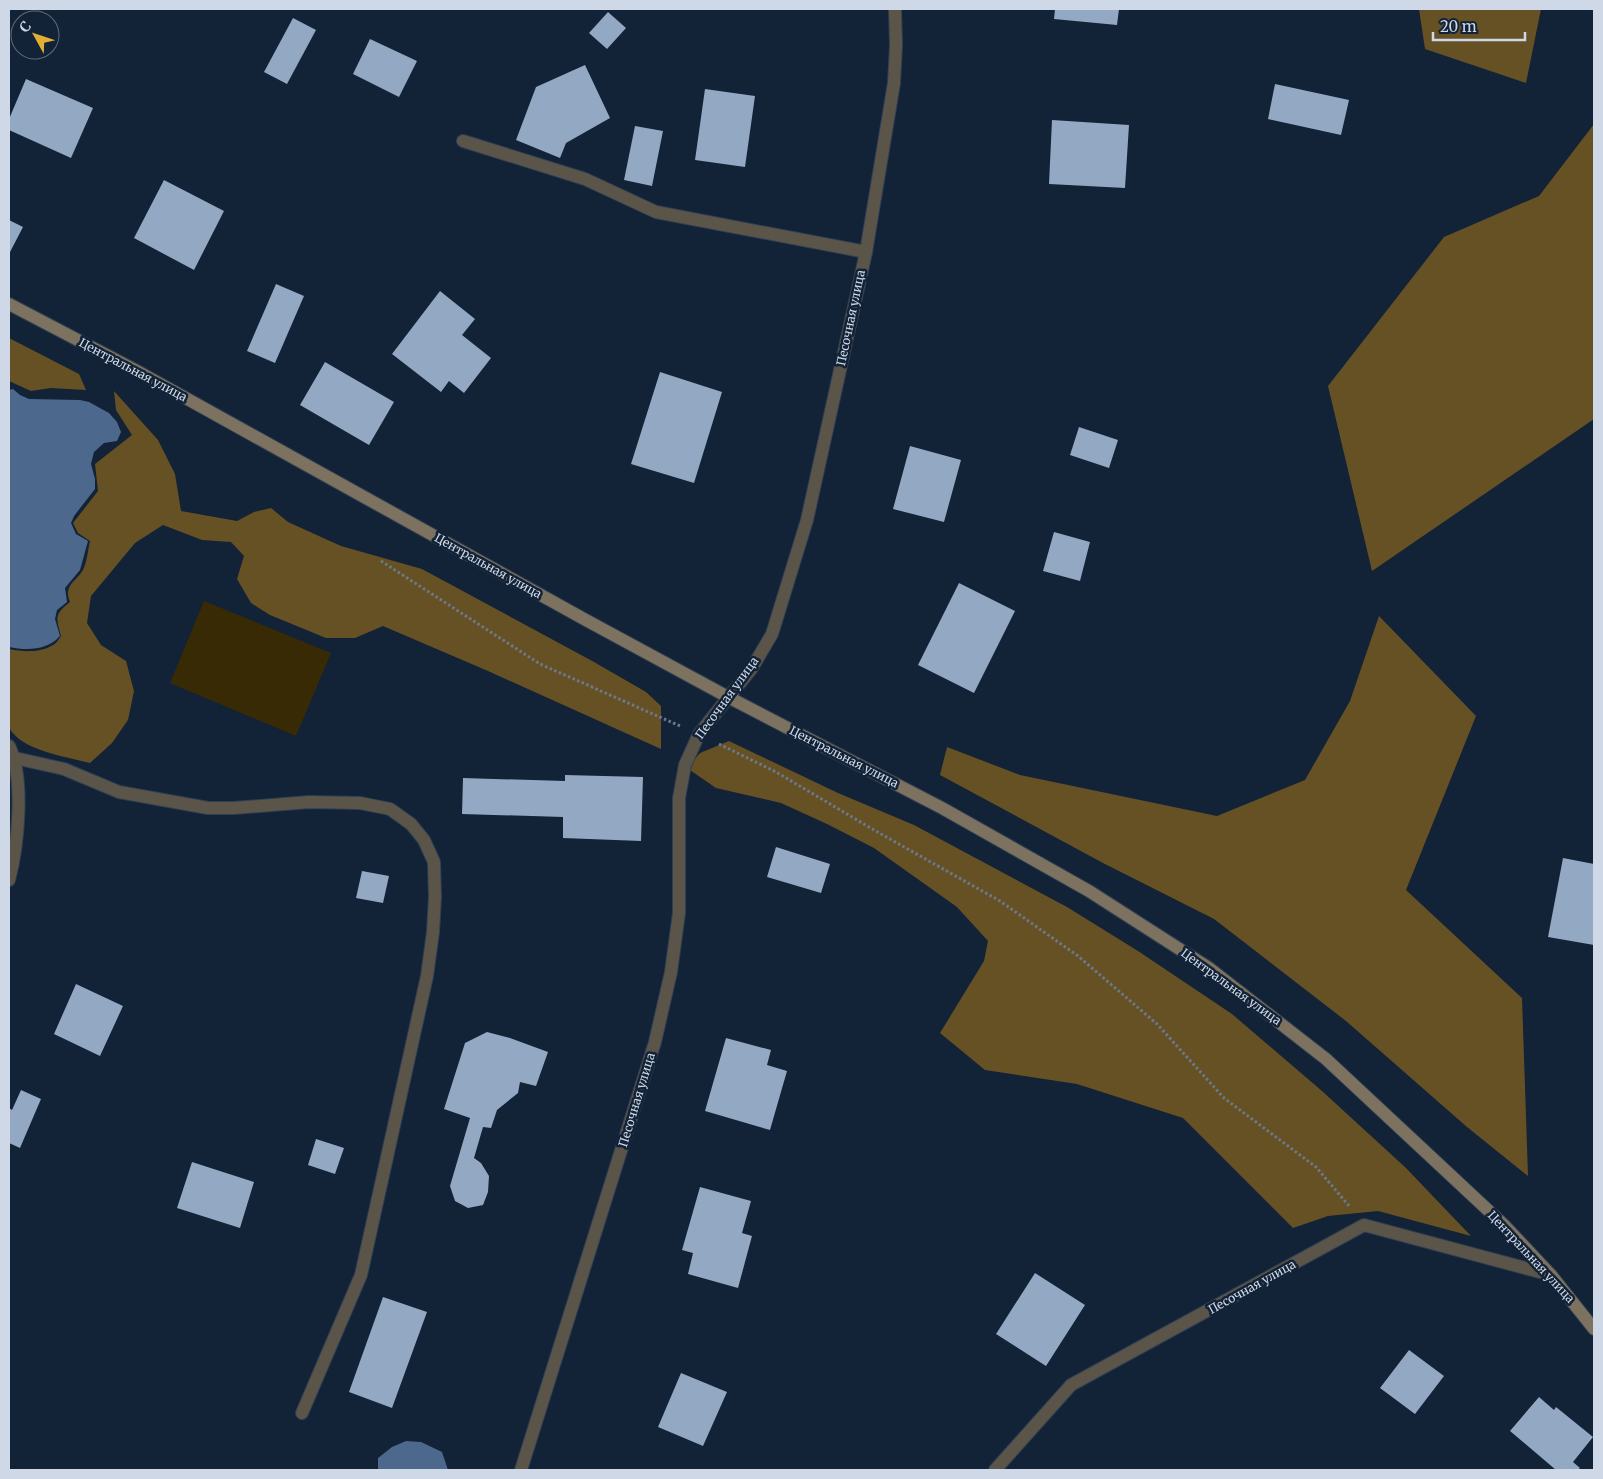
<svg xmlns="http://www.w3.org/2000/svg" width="1603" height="1479" viewBox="0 0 1603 1479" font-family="Merriweather,serif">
  <rect width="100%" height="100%" fill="#122237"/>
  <path fill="#392a06" d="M204 601 331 653 296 736 170 683Z"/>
  <path fill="#665125" d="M1419 9H1541L1526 83 1425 49Z
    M1594 124V419L1372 571 1328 386 1444 237 1539 196Z
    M9 338 79 374 86 390 51 388 31 391 9 381Z
    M114 391 158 440 175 474 181 511 237 521 254 512 271 508 288 522 341 546 422 569 594 662 646 692 661 706V749L488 671 383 626 355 638H326L270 615 251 603 237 579 244 556 231 542 202 540 163 525 135 543 91 596 87 623 101 645 126 661 134 691 128 720 112 743 90 763C64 756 23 751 9 728V649C23 652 40 653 53 645 56 644 59 639 61 636 56 617 54 615 70 602 63 585 76 582 83 570 87 562 88 550 90 541L78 533 73 523 98 491 95 464 132 435 116 410Z
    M1379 616 1476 716 1406 890 1522 998 1528 1176 1467 1127 1346 1021 1214 919 1103 863 940 775 947 747 1020 775 1217 816 1305 780 1350 701Z
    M729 741 838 793 914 825 1067 907 1138 951 1232 1014 1322 1091 1406 1168 1471 1236 1378 1211 1328 1216 1293 1228 1183 1118 1077 1084 985 1070 940 1033 984 961 988 941 957 907 874 848 827 824 781 803 716 788 687 768 700 753Z"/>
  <path fill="#4c698d" d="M13 389 20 395 29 399 80 400 89 402 109 413 117 422 121 432 117 441 104 443 94 452 91 464 95 479V489L74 516 71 523 76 534 88 541 80 570 65 588 67 602 57 610 55 619 60 636C48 650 27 651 9 647V390Z
    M406 1441 421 1442 442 1452 448 1470H378V1458L392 1447Z"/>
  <path fill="#93a8c2" d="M1055 9H1119L1117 25 1054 19Z
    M608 12 626 28 607 49 589 33Z
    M293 18 316 30 287 84 264 72Z
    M370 39 417 61 399 97 353 74Z
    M585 65 610 118 566 143 560 158 516 140 536 87Z
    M26 79 93 108 71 158 9 130V119Z
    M1275 84 1349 100 1341 135 1268 119Z
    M705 89 755 96 745 167 695 160Z
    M1052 120 1129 125 1125 188 1049 184Z
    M635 126 663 131 652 186 624 180Z
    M164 180 224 211 194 270 134 238Z
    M9 220 23 227 9 254Z
    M276 284 304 296 275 363 247 351Z
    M440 291 475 319 462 335 491 358 464 393 449 381 441 392 392 354Z
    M325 362 394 402 369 445 300 405Z
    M660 372 722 392 694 483 631 464Z
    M1079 427 1118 440 1109 468 1070 455Z
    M910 446 961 460 944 522 893 509Z
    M1054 532 1090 542 1080 581 1043 571Z
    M959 583 1015 611 974 693 918 665Z
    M565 775 643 777 641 841 563 838V817L462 814 463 778 565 781Z
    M776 847 830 864 821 893 767 877Z
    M1563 858 1594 864V945L1548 937Z
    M362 871 389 876 383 903 356 898Z
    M76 984 123 1006 100 1056 54 1034Z
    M487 1032 510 1038 548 1052 536 1086 520 1082 518 1093 497 1110 491 1128 483 1127 474 1158 481 1163 489 1176 488 1192 483 1205 468 1208 455 1201 450 1186 470 1118 444 1109 465 1043Z
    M726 1038 771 1050 767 1065 787 1071 770 1130 705 1111Z
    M21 1090 41 1099 20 1148 9 1143V1108L12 1110Z
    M316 1139 344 1148 335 1174 308 1165Z
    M192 1162 254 1182 240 1228 177 1208Z
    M700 1187 751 1201 742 1233 752 1236 738 1288 688 1274 693 1253 682 1250Z
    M1035 1273 1085 1305 1046 1366 996 1334Z
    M383 1297 427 1312 392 1408 349 1392Z
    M1409 1350 1444 1376 1415 1414 1380 1388Z
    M681 1373 727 1392 703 1446 658 1427Z
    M1539 1397 1554 1410 1556 1407 1593 1437 1573 1462 1580 1468 1578 1470H1556L1510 1431Z"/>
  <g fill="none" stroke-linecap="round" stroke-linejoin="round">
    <g stroke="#303f53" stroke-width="14">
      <path id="lane" d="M463 141 585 179 656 212 866 252
        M15 758 64 769 119 792 208 808H234L309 802 360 803 390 809 411 824 424 840 434 862 435 897 433 932 427 976 361 1275 302 1413"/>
    </g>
    <g stroke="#303f53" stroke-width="14">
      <path id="street" d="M9 746C25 778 18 846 9 880
        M521 1470 655 1042 671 972 679 913V798L685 765 699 734 752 668 772 634 807 520 866 252 894 83 896 45 895 9
        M995 1470 1071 1385 1364 1225 1551 1275"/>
    </g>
    <g stroke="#303f53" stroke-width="14">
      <path id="secondary" d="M9 304 137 371 584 619 728 697 942 808 1089 891 1209 968 1326 1059 1505 1226 1551 1275 1594 1329"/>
    </g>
    <path stroke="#6c798b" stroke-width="3" stroke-dasharray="2.5 2.5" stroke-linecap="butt" d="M381 561 540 664 680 726
      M719 744 776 772 874 830 1000 901 1078 956 1157 1024 1224 1098 1316 1167 1350 1207"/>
    <use href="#lane" stroke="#5b5549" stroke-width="12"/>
    <use href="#street" stroke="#5b5549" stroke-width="12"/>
    <use href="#secondary" stroke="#7c725f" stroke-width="12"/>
  </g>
  <g text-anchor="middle" stroke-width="5" stroke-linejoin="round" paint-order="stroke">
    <g font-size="12" fill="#ced8e6" stroke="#122237">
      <text transform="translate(851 318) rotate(-78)" y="4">Песочная улица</text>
      <text transform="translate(133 370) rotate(28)" y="4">Центральная улица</text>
      <text transform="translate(488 566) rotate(29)" y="4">Центральная улица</text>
      <text transform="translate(727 698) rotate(-54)" y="4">Песочная улица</text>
      <text transform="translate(844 757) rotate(27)" y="4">Центральная улица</text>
      <text transform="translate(1231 987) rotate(36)" y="4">Центральная улица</text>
      <text transform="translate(637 1100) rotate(-73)" y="4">Песочная улица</text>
      <text transform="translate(1531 1257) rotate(47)" y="4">Центральная улица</text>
      <text transform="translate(1252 1287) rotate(-29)" y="4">Песочная улица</text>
    </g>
  </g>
  <rect width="1603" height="1479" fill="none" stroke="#ced8e6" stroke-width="20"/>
  <g transform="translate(35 35) rotate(310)"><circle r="24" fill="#122237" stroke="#5d6b7d"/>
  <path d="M0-4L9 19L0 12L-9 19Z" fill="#e2af34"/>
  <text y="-8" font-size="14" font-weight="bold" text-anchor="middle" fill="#ced8e6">С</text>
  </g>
  <path d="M1433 32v8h92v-8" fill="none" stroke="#ced8e6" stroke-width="2.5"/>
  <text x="1440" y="32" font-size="15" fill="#ced8e6" stroke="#122237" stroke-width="4" paint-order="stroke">20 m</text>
</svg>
